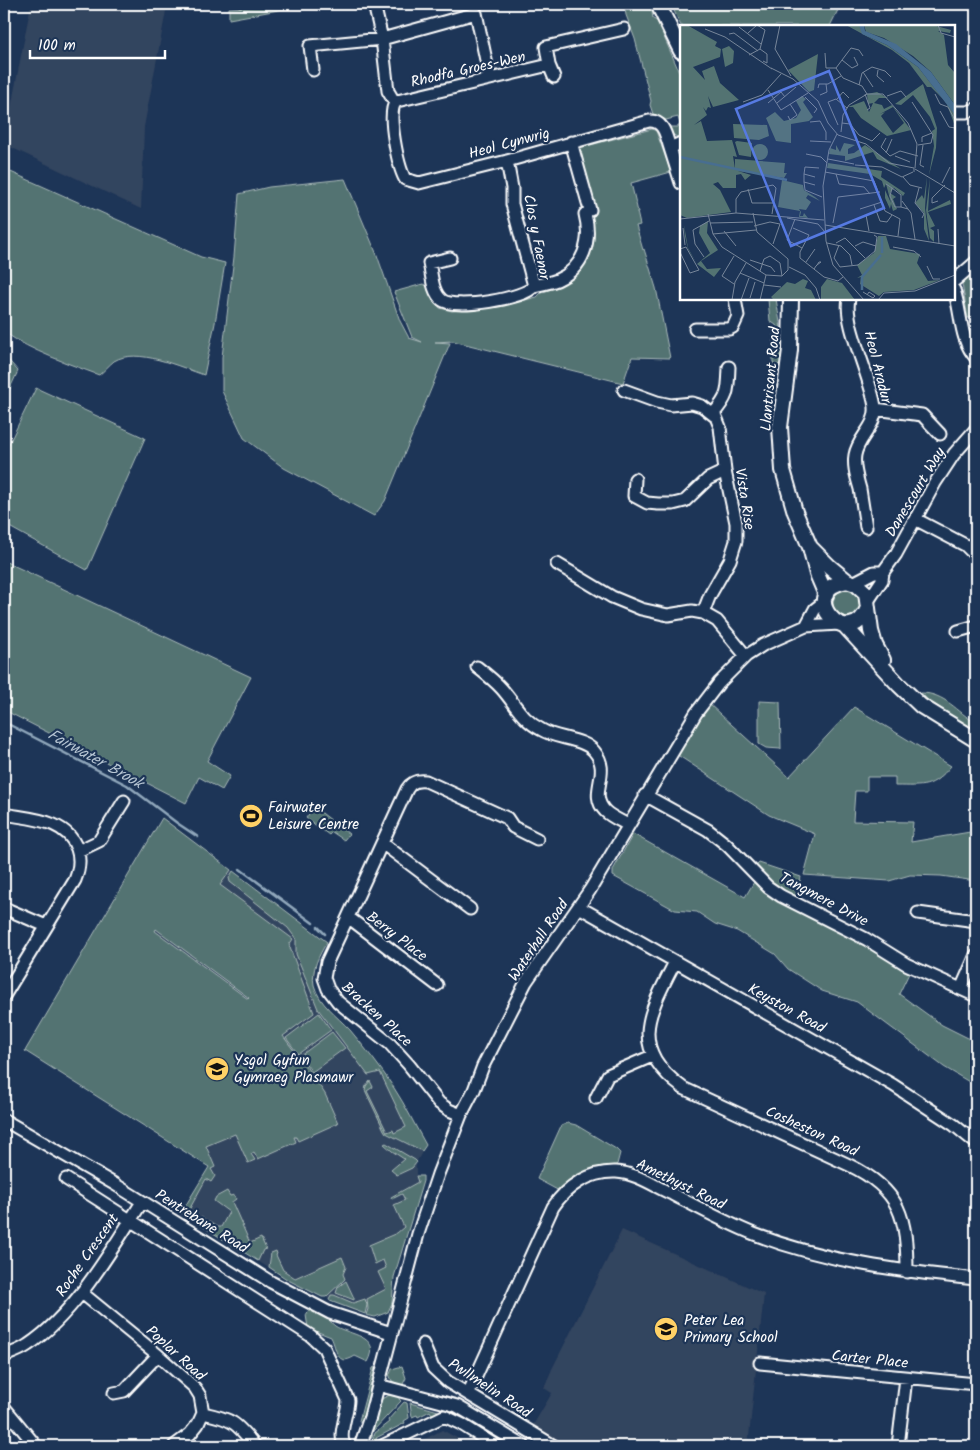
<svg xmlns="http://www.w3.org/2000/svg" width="980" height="1450" viewBox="0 0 980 1450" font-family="Kalam,sans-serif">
  <rect width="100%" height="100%" fill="#1d3557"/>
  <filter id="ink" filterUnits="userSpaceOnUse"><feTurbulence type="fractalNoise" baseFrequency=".02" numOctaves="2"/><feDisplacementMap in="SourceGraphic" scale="10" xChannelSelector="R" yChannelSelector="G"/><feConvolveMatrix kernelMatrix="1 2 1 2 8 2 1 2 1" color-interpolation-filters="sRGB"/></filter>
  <g filter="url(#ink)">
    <path fill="#33445e" d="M31 4H125L166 11 144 127 141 209 4 144Z
      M162 818 327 942 318 958 315 969 314 983 316 990 322 1002 349 1030 394 1087 426 1145 416 1163V1175L423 1176 394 1277 392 1303 388 1312 375 1317 351 1310 330 1301 326 1297H322L288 1280 181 1213 209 1167 25 1051Z
      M622 1230 764 1294 748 1446H562L532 1427 552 1393 544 1388 552 1369Z
      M442 1430 470 1445 410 1446 429 1437Z"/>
    <path fill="#537372" stroke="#a9b9b8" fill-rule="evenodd" d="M276 4H293L284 9 229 19V8L250 7Z
      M624 4H647L652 12 653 19 657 21 681 76V136L677 137 672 134 669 127H678L680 124 678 117 666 120 653 114 650 105 651 101 635 39 626 15Z
      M671 4H841L830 26H681Z
      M652 129 656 131 671 172 631 183 638 212H637L640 225 636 226 643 250 644 249 656 288 670 358 632 357 623 383 453 341 435 342 450 343 385 501 374 516 284 468 244 438 222 391V357L234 257 239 194 269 187 345 179 377 255 400 321 409 338 422 342 412 337 394 292 423 284 427 286 432 299 440 308 452 311 510 304 537 297 541 293 559 286 567 280 592 245 593 233 592 211 596 210 592 201 579 152V148Z
      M4 169 201 257 225 263 215 323 204 375C180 367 137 347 114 361 109 365 104 371 99 375 67 363 33 352 4 332Z
      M976 269V317L968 318 962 284Z
      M768 299H776L782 334 778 333 776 325 770 321Z
      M773 335 782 338V365L773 364Z
      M4 355 18 371 4 401Z
      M36 388 145 438 87 570 4 524V454Z
      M4 561 251 677 207 761 230 776 222 790 199 777 186 803 4 710Z
      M833 603a14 14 0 1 1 28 0a14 14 0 1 1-28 0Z
      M921 693C945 693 957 712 976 723V733L933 705Z
      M759 701 780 702 781 749 766 748 759 744Z
      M709 704 789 777 854 707 951 766C931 789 925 786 895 786V777H867V791H855L853 821 913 822 911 842 976 831V881L941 876 910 875 889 881 804 875 815 834 769 815 676 754Z
      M314 807 349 834 344 840 332 832 329 835 306 818Z
      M162 818 231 870 220 885 293 939 289 945 314 1013 283 1036 313 1076 325 1094 338 1123 298 1141 296 1137H294L296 1142 258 1159 254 1152 251 1154 255 1160 248 1163 235 1134 206 1146 215 1167 211 1169 215 1176 211 1182 206 1179 189 1210 195 1214 192 1219 181 1213 209 1167 25 1051ZM156 929 249 998 248 999 155 931Z
      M633 834 745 897 757 877 752 870 759 863 801 877 794 903 912 967 899 994 942 1025 976 1042V1086L944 1067 857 1002 822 991 788 969 775 954 737 931 715 924 697 912 675 910 613 876V870Z
      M233 871 327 942C319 955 311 970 314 985 319 1004 337 1016 350 1030 365 1048 381 1068 394 1088 406 1106 415 1126 426 1145L422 1151 386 1133 384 1130 365 1090 366 1086 370 1081 373 1087 367 1091 387 1132 393 1130 394 1133 406 1127 380 1072 368 1075 318 1009 296 954V939L288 928 230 882 229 878Z
      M319 1013 331 1030 298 1054 286 1038Z
      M332 1032 345 1048 312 1072 300 1056Z
      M568 1123 576 1125 616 1149 620 1153 615 1172 563 1193 537 1179 561 1126Z
      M386 1143 415 1160 417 1162 412 1168 397 1175 391 1170 404 1159 392 1151 384 1144Z
      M416 1176H423V1181L394 1277 392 1303 388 1312 375 1317 366 1315 368 1309 367 1299 386 1289 378 1272 386 1268 383 1260 375 1264 369 1245 397 1233 404 1227 394 1205 405 1200 402 1194 392 1199 391 1197 418 1182Z
      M227 1191 230 1196 234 1195 236 1199 232 1202 250 1243 261 1238 266 1249 263 1250 258 1261 197 1223 201 1217 217 1227H221L229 1212 214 1201 216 1197Z
      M276 1251 277 1254 276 1255 283 1270 295 1278 342 1257 346 1267 343 1274 345 1279 326 1297H322L288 1280 269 1267 271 1253Z
      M346 1281 354 1298V1300L336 1293 338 1287Z
      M331 1295H334L353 1303 365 1299 367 1305 365 1314 330 1301 329 1299Z
      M314 1309C318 1311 323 1312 325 1314 329 1317 330 1323 335 1326 348 1335 383 1335 368 1362L355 1356C336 1368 337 1349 331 1337L308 1328 306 1315 309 1310Z
      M402 1366 406 1378 402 1386 392 1381 389 1374H390L392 1369Z
      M375 1367 362 1421H359L373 1368Z
      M392 1394 400 1395 399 1399 401 1401 373 1431 372 1437H369L381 1401 383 1398Z
      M404 1402 407 1403 409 1418 404 1421 405 1423 376 1438 379 1444 370 1446 375 1433 389 1422 388 1420Z
      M410 1403 442 1412 433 1416 430 1411 418 1417 417 1415 412 1417Z"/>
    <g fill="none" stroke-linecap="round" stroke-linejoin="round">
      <path stroke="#91a8bc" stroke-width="2.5" d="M4 722 127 785 177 823 198 837
        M240 869 313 923
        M318 927 325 934"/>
      <g stroke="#fff" stroke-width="15">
        <path id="minor" d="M374 4 382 39 388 91 395 103
          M549 65 554 77
          M313 70 310 46 382 39 476 13 490 79
          M395 103C387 115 398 166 405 179L419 183 507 161 649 121C664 120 666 136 670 148L681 143
          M395 103 397 101 549 65 546 47 624 29
          M954 112H967L976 109
          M571 142 590 210
          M670 148 681 183
          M450 258 429 263C432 275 432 292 442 300 454 310 525 299 534 286L512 204V188L507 161
          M954 281 976 262
          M534 286C541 284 550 283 557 280 584 268 592 241 585 214
          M954 290C962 313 959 339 976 358
          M849 299C843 323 871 377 875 407 877 426 858 437 855 455 853 467 857 478 860 489 862 502 864 515 866 527
          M695 329H729L733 327 738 316 735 299
          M624 390 657 402 671 405 692 403 702 406 716 417 720 427 725 471 736 523V541L730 560 710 595 703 613
          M875 409 922 415 940 434
          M713 414C729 396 728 391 729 367
          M635 479 634 496 647 503 658 504H673L685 501 708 479 725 471
          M915 519 965 545 976 556
          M557 564 612 597 641 609 668 615 692 611 703 613 717 621 746 656
          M853 583 874 572H883
          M868 601 882 580 883 572 896 554 935 483 954 454 976 429
          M806 626 815 609 824 602
          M958 631 976 626
          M477 667C486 674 495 681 502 689 516 705 522 720 542 730 556 739 583 738 594 751 613 773 587 792 605 811 611 817 621 821 628 825
          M645 795 708 830 727 845 768 887 781 896 866 939 906 964 976 996
          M4 814C30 819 67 819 77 849 81 860 79 870 75 880L4 996
          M382 843 407 789C412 781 418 780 426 781L507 818 513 827 537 839
          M78 851 99 841 124 801
          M579 907 893 1085 954 1125 976 1143
          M4 908 46 926
          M918 913 976 921
          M348 917 327 962 324 978 328 989 338 1002 390 1044 409 1065 439 1103 449 1110 461 1115
          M675 962C649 1013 627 1047 683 1088L849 1165C901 1190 907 1218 907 1272
          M437 985 348 917 382 843 470 909
          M961 989 976 955
          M596 1098 608 1075 652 1056
          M4 1120 116 1185 271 1282 330 1313 391 1333
          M66 1179 311 1336 324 1348 348 1400C348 1414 336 1438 346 1446
          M82 1293 158 1355 195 1388 200 1396 203 1413 198 1424 190 1434 174 1446
          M423 1344 433 1368 448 1382 554 1446
          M4 1356C12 1353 21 1350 28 1345 75 1314 112 1249 142 1202
          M760 1363 976 1384
          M378 1385 457 1406 524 1446
          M114 1393 124 1391 158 1355
          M468 1394 553 1207C567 1186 589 1171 616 1172 636 1173 654 1186 672 1194 699 1208 726 1223 754 1234 827 1262 899 1271 976 1279
          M4 1407 36 1446
          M203 1413C232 1419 236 1422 255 1446
          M360 1446 370 1417 418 1234 438 1174 461 1115 474 1090 483 1066 526 982 590 890 696 713 719 683 746 656 763 645 806 626 839 624
          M382 1446 444 1416 461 1424 496 1446
          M898 1446 906 1378"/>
      </g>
      <g stroke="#fff" stroke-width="18">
        <path id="major" d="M658 4 681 51
          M791 299 790 350 780 427 783 470 795 512 810 547 817 574 826 595
          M810 547 830 567 847 581 856 584 866 593 871 631 875 645 883 660
          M847 581C793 590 848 656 868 608
          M844 625 899 685 921 706 976 740"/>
      </g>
      <use href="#minor" stroke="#1d3557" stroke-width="11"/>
      <use href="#major" stroke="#1d3557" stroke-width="14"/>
    </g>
  </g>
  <defs>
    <g id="stadium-disc" transform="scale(1.25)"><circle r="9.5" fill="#ffd166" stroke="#1d3557"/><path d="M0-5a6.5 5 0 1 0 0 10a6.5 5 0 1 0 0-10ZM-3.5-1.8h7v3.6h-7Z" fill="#111"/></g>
    <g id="school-disc" transform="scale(1.25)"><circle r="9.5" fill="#ffd166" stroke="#1d3557"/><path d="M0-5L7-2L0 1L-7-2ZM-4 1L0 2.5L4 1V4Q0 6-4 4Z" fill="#111"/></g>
  </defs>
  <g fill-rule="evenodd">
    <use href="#stadium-disc" x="251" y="816"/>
    <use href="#school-disc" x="217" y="1069"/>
    <use href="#school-disc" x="666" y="1329"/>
  </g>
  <g text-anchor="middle" stroke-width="4.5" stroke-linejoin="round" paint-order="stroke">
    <g font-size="15" fill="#fff" stroke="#1d3557">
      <text transform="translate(468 69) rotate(-13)" y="5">Rhodfa Groes-Wen</text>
      <text transform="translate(509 143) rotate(-15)" y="5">Heol Cynwrig</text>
      <text transform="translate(537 237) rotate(79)" y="5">Clos y Faenor</text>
      <text transform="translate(878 367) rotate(76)" y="5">Heol Aradur</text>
      <text transform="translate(770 379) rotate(-85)" y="5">Llantrisant Road</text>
      <text transform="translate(915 492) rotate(-59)" y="5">Danescourt Way</text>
      <text transform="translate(745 499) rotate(81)" y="5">Vista Rise</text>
      <text transform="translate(824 899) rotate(28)" y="5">Tangmere Drive</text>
      <text transform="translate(397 936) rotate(37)" y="5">Berry Place</text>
      <text transform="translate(538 940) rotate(-56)" y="5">Waterhall Road</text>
      <text transform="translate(787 1008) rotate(29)" y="5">Keyston Road</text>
      <text transform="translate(377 1014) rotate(42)" y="5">Bracken Place</text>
      <text transform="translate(812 1131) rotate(25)" y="5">Cosheston Road</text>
      <text transform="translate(681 1184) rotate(26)" y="5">Amethyst Road</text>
      <text transform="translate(202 1221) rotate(32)" y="5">Pentrebane Road</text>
      <text transform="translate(87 1255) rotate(-55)" y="5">Roche Crescent</text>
      <text transform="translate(176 1353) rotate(42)" y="5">Poplar Road</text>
      <text transform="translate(870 1359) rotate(6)" y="5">Carter Place</text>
      <text transform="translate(490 1388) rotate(33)" y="5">Pwllmelin Road</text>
    </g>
    <g font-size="15" fill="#fff" stroke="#1d3557" text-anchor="start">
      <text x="268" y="812">Fairwater<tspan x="268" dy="17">Leisure Centre</tspan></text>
      <text x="234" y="1065">Ysgol Gyfun<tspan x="234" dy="17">Gymraeg Plasmawr</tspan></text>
      <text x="684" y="1325">Peter Lea<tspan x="684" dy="17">Primary School</tspan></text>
    </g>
    <g font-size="16" font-style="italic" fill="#b6c5d3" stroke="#1d3557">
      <text transform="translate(96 758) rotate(29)" y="6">Fairwater Brook</text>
    </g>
  </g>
  <g transform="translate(680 25)">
    <rect width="275" height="275" fill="#1d3557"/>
    <path d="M0 0H7L37 17 35 21 41 24 40 32 13 42 25 55 22 46 34 41 40 58 59 75 33 82 28 71 31 83 28 82 26 86 23 82 27 90 14 100 21 96 27 116 52 115 57 132 53 131 55 144V134L105 138 104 148H107L104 153 58 146 71 150 65 155 61 149 56 150V163H43L38 157 33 159 40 165 51 187 7 193 0 190ZM166 0H180L189 12 207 20 238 42 274 88 275 101 266 77 251 62H247L229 38 212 25ZM184 0H253L271 5 270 8 258 6 264 10 268 40 275 48V80L251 47 233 31 204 13 186 7ZM49 21 54 26 53 38 45 42 42 24ZM138 29 134 65 129 67 108 45ZM243 59 257 103 256 123 249 150 254 121 252 106 255 104 250 92 233 70 221 80 215 79ZM197 67 208 73H199L194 78 202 80 204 84 212 80 231 105 207 111 181 93 173 82H168L184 76 189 87 193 78 188 79 187 69ZM213 82 224 98 213 108 201 91 205 87 200 89ZM122 71 126 74 123 77 133 92 129 96 111 99V118L96 116 86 93 95 87 104 96 116 93 121 85 116 76ZM53 99 87 100 89 111 79 115 54 113ZM57 116 72 118 71 132 59 130 55 117ZM164 118 175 120 168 124V129L174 128 185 120 221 144 197 134 193 127 165 136V131L149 129 150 123 156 125V120L160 127ZM72 127a8 8 0 1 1 16 0a8 8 0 1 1-16 0ZM148 138 202 146 201 152 225 168 223 171 214 163 210 168 216 172 213 174 217 184 213 186 211 179 210 184 205 173V165L211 178 206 159 204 163 202 156 190 149 147 143ZM247 152 245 183 249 216 244 204V188L235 178 242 170 244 174ZM250 153 248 186 270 175 271 179 248 187 255 201 250 203 254 206V217L250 213 246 185ZM102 155 123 160 124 165 135 172 140 176 128 170 126 173 131 177 126 185 119 184 121 187 120 191H123L124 188 128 193 119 192 120 186 98 182ZM28 196 27 208 38 225 21 236 27 244 41 243 34 252 17 239 8 224 5 211 4 200 8 223 17 239 30 228 19 208 20 201ZM198 211H206L210 224 240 229 237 238 248 256 260 255 234 265 204 267 199 271 180 259 181 252 177 253 182 250 177 240 194 228ZM123 254 128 256 125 263 131 265 136 275H94L91 272 107 257 115 259ZM147 254 162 258 175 275H141V262Z" fill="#537372" fill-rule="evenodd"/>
    <path d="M184 0 185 6 216 19 251 47 275 80V90L238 42 207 20 182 9 179 0Z" fill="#486e90"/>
    <path fill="none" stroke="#486e90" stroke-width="2.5" d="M0 132 107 155M202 228V212M182 265V252L201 230"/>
    <path fill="none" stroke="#77869a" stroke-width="1" d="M100 0 95 24 111 51M258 0 261 8 275 12M59 2 81 19M25 4 45 12 92 44M68 8 77 0 85 5 80 24 69 30M49 9 54 8 78 26M80 24 87 29V38L83 36M145 28 146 43H156M183 31 179 25 171 23 156 43 163 53 182 61 187 69M162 35 172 43 178 40 174 32M91 43 113 54 138 76 148 98 158 110 186 119 209 138 234 143V147M198 45 197 51 204 57M183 47 193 62M179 60 182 48 192 42 205 46 211 52M138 63 139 59H148L161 51M88 65 101 85 128 68M185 69 190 83 187 85M255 69 260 79 268 82 275 95M140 70 147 67 146 59M207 71 221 66 226 72M125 72 137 84 134 88M157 74 163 67 169 73M63 77 82 70 101 49M232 77 253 110 251 118 238 120M88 78 101 67 105 72M97 78 116 62M260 86 269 102 275 103M108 91 110 95 117 90 110 79M130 97 140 96 146 107V115M162 98 170 99 179 110 192 116 200 108M158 100 148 77 156 74 167 83M161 107 163 90 169 80 187 69H203L228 98 237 119 235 143M157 109 149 125 143 161 146 216 153 240 184 275M206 113 201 122 210 131 220 126 238 131M130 116 151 117M242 117V112L252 108M243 120 240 140 244 142M206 128 212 114M126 129 141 132 147 138M215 131 230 137M148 134 174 139M175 140 202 142 222 152 233 147M235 144 275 168M145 147 194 156 205 186 220 194 218 211M124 149 125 142 139 143M156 149 159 159 184 162 190 169M223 152 230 160 242 163M124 157 125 165 142 172M262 158 270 142M206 159 212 163 210 171 215 182H221M135 160 124 157V149L135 152M212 163 221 170V182L228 184M239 163 235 178 244 189 242 193M68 164 72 178H94M222 176 231 188 235 214M258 176 252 178V173L265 160M194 180 200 196 207 197 212 190M180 184 202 177M56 188V174L61 167 93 160 96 163 92 189M28 189 33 209 42 222 86 250 102 251 108 245V234L77 207 73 188M186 190 189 206M107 193 138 199 145 207M0 194 56 188 144 195M115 194 107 215 122 223M30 198 73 197M153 198 158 172 200 167M145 200 275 221M74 201 90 197 100 199 93 219M3 203 5 220M113 203 129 210 120 227V233L144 252 158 256 163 252M258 204 259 219M44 206 56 221M33 209 76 205M147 218 161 221 170 230 172 240M156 218 165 213 185 233M159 220 154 233 160 242 178 240 195 226 197 212 194 210M175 221 183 217 196 221M213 222 234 226 241 232M0 224 6 222 19 245 10 248 0 227M24 232 15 219 13 205 29 196M70 235 91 242 95 247M126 237 135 224M247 241 253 254H260M109 242 125 250 136 263 140 275M134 244 136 241 137 240 139 237H141L137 240M80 246 84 234 90 231 100 238 102 251M60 248 84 258M54 259 42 251 54 231M84 260 101 262M183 267 193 273 195 271 189 267 187 270M70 273 75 257M52 275 55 257 66 238M61 275 69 253M80 275 86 250M198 275 204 268 235 266 275 250"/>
    <path fill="#567ae2" fill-opacity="0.15" stroke="#567ae2" stroke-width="2.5" d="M149 46 204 183 111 221 56 84Z"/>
    <rect width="275" height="275" fill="none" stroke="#fff" stroke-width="2.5"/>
  </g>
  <rect width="980" height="1450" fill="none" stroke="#1d3557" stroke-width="20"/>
  <rect x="10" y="10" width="960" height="1430" fill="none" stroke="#fff" stroke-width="2" filter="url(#ink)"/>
  <path d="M30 50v8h135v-8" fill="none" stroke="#ffffff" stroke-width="2.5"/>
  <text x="38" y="50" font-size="15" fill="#ffffff" stroke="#1d3557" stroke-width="4" paint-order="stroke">100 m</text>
</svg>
